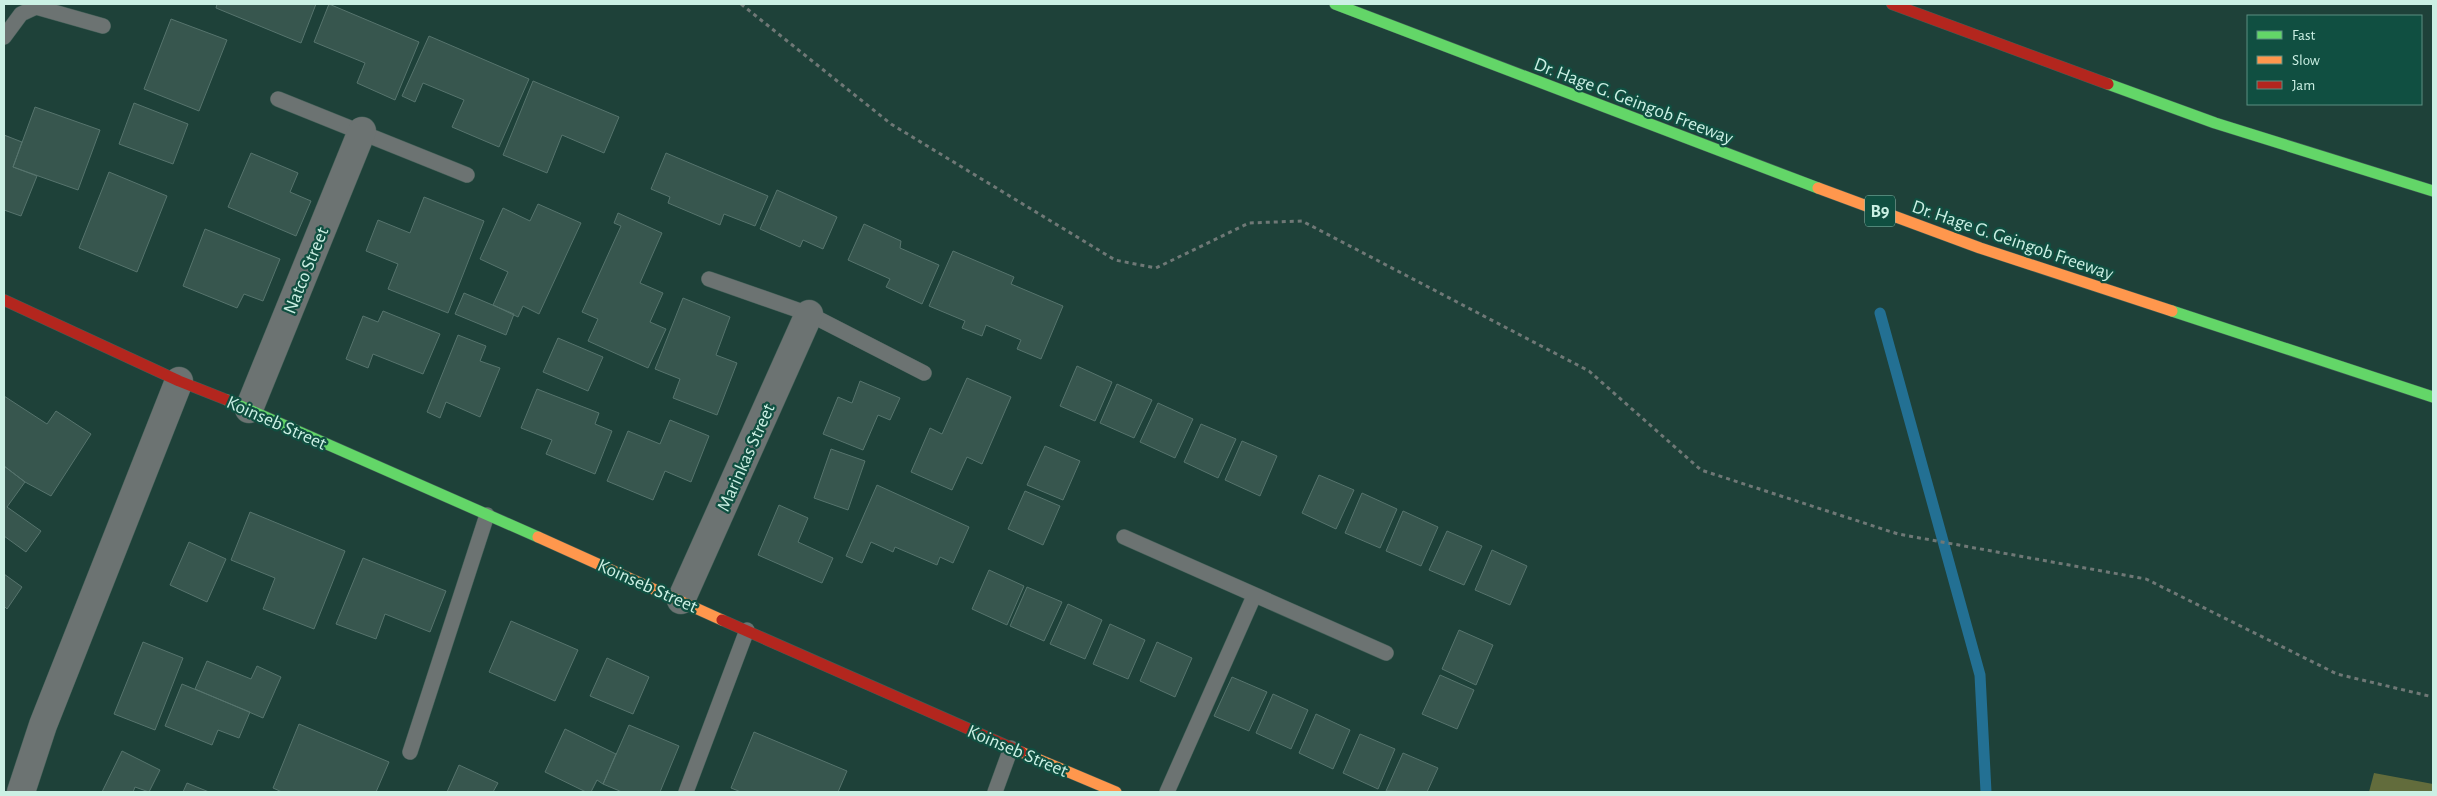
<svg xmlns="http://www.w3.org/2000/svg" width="2437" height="796" viewBox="0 0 2437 796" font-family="'Alegreya Sans',sans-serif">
  <rect width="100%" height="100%" fill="#1e4139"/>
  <path fill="#626c3c" d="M2374 773 2433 784V792H2369Z"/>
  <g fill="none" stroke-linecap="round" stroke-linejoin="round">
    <path stroke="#237093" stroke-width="11" d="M1880 313 1980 675 1986 792"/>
  </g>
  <path fill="#37564e" stroke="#56746d" d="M217 4H316L301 43 216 8Z
    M329 4 419 42 395 100 357 83 365 63 314 42Z
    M171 19 227 40 199 111 144 89Z
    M429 36 529 79 499 147 452 127 464 100 423 83 415 102 402 96Z
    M533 81 619 117 604 153 562 135 547 173 503 155Z
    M134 103 188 124 173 164 119 144Z
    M35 107 100 130 78 190 13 167Z
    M4 135 22 142 13 167 37 176 21 216 4 210Z
    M251 153 298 173 290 192 311 201 296 236 228 207Z
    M666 153 768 196 755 226 724 214 720 225 668 203 670 197 651 189Z
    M109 172 167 196 137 272 79 248Z
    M777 190 837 217 823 249 803 240 800 247 760 229Z
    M424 197 484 221 448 313 388 289 398 264 366 251 378 220 410 233Z
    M538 204 581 223 539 314 523 306 518 317 493 305 508 272 480 259 503 208 530 221Z
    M618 213 662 233 640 283 663 293 650 322 666 329 648 368 588 341 598 319 582 312 621 226 614 223Z
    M864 224 901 241 900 248 939 265 922 304 886 287 890 279 848 260Z
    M205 229 280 259 263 301 244 294 237 308 183 286Z
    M953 251 1014 277 1011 284 1063 306 1041 359 1017 349 1021 340 986 325 982 336 962 328 965 321 929 306Z
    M464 293 514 314 506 335 455 314Z
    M683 298 730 317 716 355 737 363 717 415 673 398 680 379 655 369Z
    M383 311 440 334 423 374 373 354 368 368 346 359 363 316 378 322Z
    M458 335 486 346 480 361 500 368 480 417 446 402 440 418 427 412Z
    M558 338 603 357 588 391 543 372Z
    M1077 366 1112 382 1095 421 1060 406Z
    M967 378 1011 397 982 464 967 457 952 490 911 472 930 428 942 434Z
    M860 381 900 398 890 420 878 415 863 450 823 434 838 397 852 403Z
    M1117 384 1152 400 1134 438 1100 423Z
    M537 389 599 413 595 424 612 431 595 474 546 454 552 440 521 428Z
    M4 396 47 424 56 411 91 434 51 496 25 482 4 466Z
    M1158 403 1193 419 1175 458 1140 442Z
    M670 420 709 436 691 482 665 471 653 500 607 481 628 431 660 444Z
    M1201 424 1236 439 1218 478 1184 462Z
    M1242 441 1277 456 1260 496 1225 480Z
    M1045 446 1080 461 1063 500 1027 485Z
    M831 449 865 461 848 510 814 498Z
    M4 466 25 482 7 507 41 531 26 552 4 536Z
    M1319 475 1354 490 1336 529 1302 513Z
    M877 485 969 527 953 563 940 557 937 565 895 547 893 552 871 542 862 563 846 556Z
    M1025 491 1060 506 1043 545 1008 529Z
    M1362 493 1397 509 1380 548 1345 533Z
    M779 505 808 518 798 542 833 558 822 583 758 555Z
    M1403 511 1438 527 1421 566 1386 551Z
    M250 512 345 551 314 629 263 609 275 578 231 560Z
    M1447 531 1482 546 1464 585 1429 570Z
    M189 542 226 559 207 602 170 585Z
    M1492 550 1527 566 1510 605 1475 590Z
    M363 558 446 591 430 632 385 614 376 639 336 624Z
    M989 570 1024 586 1007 625 972 609Z
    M4 574 22 587 7 609 4 606Z
    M1027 587 1062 602 1044 641 1010 626Z
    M1068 604 1102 620 1085 659 1050 644Z
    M511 621 578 650 555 701 489 672Z
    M1110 624 1145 640 1128 679 1093 664Z
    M1459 630 1493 645 1476 685 1442 669Z
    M143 642 183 658 155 730 114 714Z
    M1157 642 1192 658 1175 697 1140 681Z
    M607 658 649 677 633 714 590 696Z
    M207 661 251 679 257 666 281 677 263 718 195 689Z
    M1440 675 1474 690 1457 729 1422 714Z
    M1232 677 1267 692 1249 731 1214 716Z
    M182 684 250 712 239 738 218 730 212 745 165 726Z
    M1273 694 1308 710 1291 749 1256 733Z
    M1316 714 1350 730 1333 769 1299 753Z
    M299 724 389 762 376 792H282L273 788Z
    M629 725 679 746 660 792H622L603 784Z
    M565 729 616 754 603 784 597 780 591 792H586L545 772Z
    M754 732 847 771 838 792H741L731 788Z
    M1360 734 1395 749 1378 789 1343 773Z
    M122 751 160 770 149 792 135 787 133 792H102Z
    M1403 753 1438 768 1427 792 1386 791Z
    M459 765 498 783 493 792H447Z
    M187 783 209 792H183Z"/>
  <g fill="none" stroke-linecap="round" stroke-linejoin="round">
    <g stroke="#405e56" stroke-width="16">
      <path id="lane" d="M4 37 21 14 36 7 103 26
        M278 99 467 175
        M709 279 809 314 924 373
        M1124 537 1386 653
        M410 752 487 515
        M686 792 747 630
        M995 792 1011 748
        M1167 792 1254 596"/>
    </g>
    <g stroke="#405e56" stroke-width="29">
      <path id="street" d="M249 409 362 131
        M681 600 809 314
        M21 792 43 725 179 381"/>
    </g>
    <g stroke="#405e56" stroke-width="12">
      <path id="fast" d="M1335 4 1818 188
        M2108 84 2215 123 2433 191
        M2172 311 2433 397
        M227 400 538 537"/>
    </g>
    <g stroke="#405e56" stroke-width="12">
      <path id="slow" d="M1818 188 1980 248 2172 311
        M538 537 722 620
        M1021 752 1116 792"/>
    </g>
    <g stroke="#405e56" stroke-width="12">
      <path id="jam" d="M1892 4 2108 84
        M4 300 179 381 227 400
        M722 620 1021 752"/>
    </g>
    <path stroke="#6f7876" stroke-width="3" stroke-dasharray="4 4" stroke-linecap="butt" d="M741 4 891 124 1115 260 1156 268 1249 223 1302 221 1589 371 1701 470 1898 534 2146 579 2337 674 2433 697"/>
    <use href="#lane" stroke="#6c7372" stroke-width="15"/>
    <use href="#street" stroke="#6c7372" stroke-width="28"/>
    <use href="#fast" stroke="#63d668" stroke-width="11"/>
    <use href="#slow" stroke="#ff974d" stroke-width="11"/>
    <use href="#jam" stroke="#b3261e" stroke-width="11"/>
  </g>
  <g text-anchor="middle" stroke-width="4.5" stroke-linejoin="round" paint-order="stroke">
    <rect fill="#104f41" stroke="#93c0b3" stroke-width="1" x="1865" y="195.5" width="30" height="31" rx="4"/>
    <g font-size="18" font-weight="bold" fill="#cbf0e4">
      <text x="1880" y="217">B9</text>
    </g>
    <g font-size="19" fill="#cbf0e4" stroke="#104f41">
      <text transform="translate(1634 100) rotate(21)" y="7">Dr. Hage G. Geingob Freeway</text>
      <text transform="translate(2013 239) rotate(19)" y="7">Dr. Hage G. Geingob Freeway</text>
      <text transform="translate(305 270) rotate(-68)" y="7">Natco Street</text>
      <text transform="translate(277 422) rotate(24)" y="7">Koinseb Street</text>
      <text transform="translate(745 457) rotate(-66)" y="7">Marinkas Street</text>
      <text transform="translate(648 585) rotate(24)" y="7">Koinseb Street</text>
      <text transform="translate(1018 750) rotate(23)" y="7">Koinseb Street</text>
    </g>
  </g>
  <rect width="2437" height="796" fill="none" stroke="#cbf0e4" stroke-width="10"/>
  <rect x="2247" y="15" width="175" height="90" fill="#104f41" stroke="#5b8f82"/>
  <rect x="2257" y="31" width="25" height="8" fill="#63d668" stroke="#5b8f82"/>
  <text x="2292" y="40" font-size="15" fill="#cbf0e4">Fast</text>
  <rect x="2257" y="56" width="25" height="8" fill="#ff974d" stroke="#5b8f82"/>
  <text x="2292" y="65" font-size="15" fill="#cbf0e4">Slow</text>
  <rect x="2257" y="81" width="25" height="8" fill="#b3261e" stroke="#5b8f82"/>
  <text x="2292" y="90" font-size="15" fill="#cbf0e4">Jam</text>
</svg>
